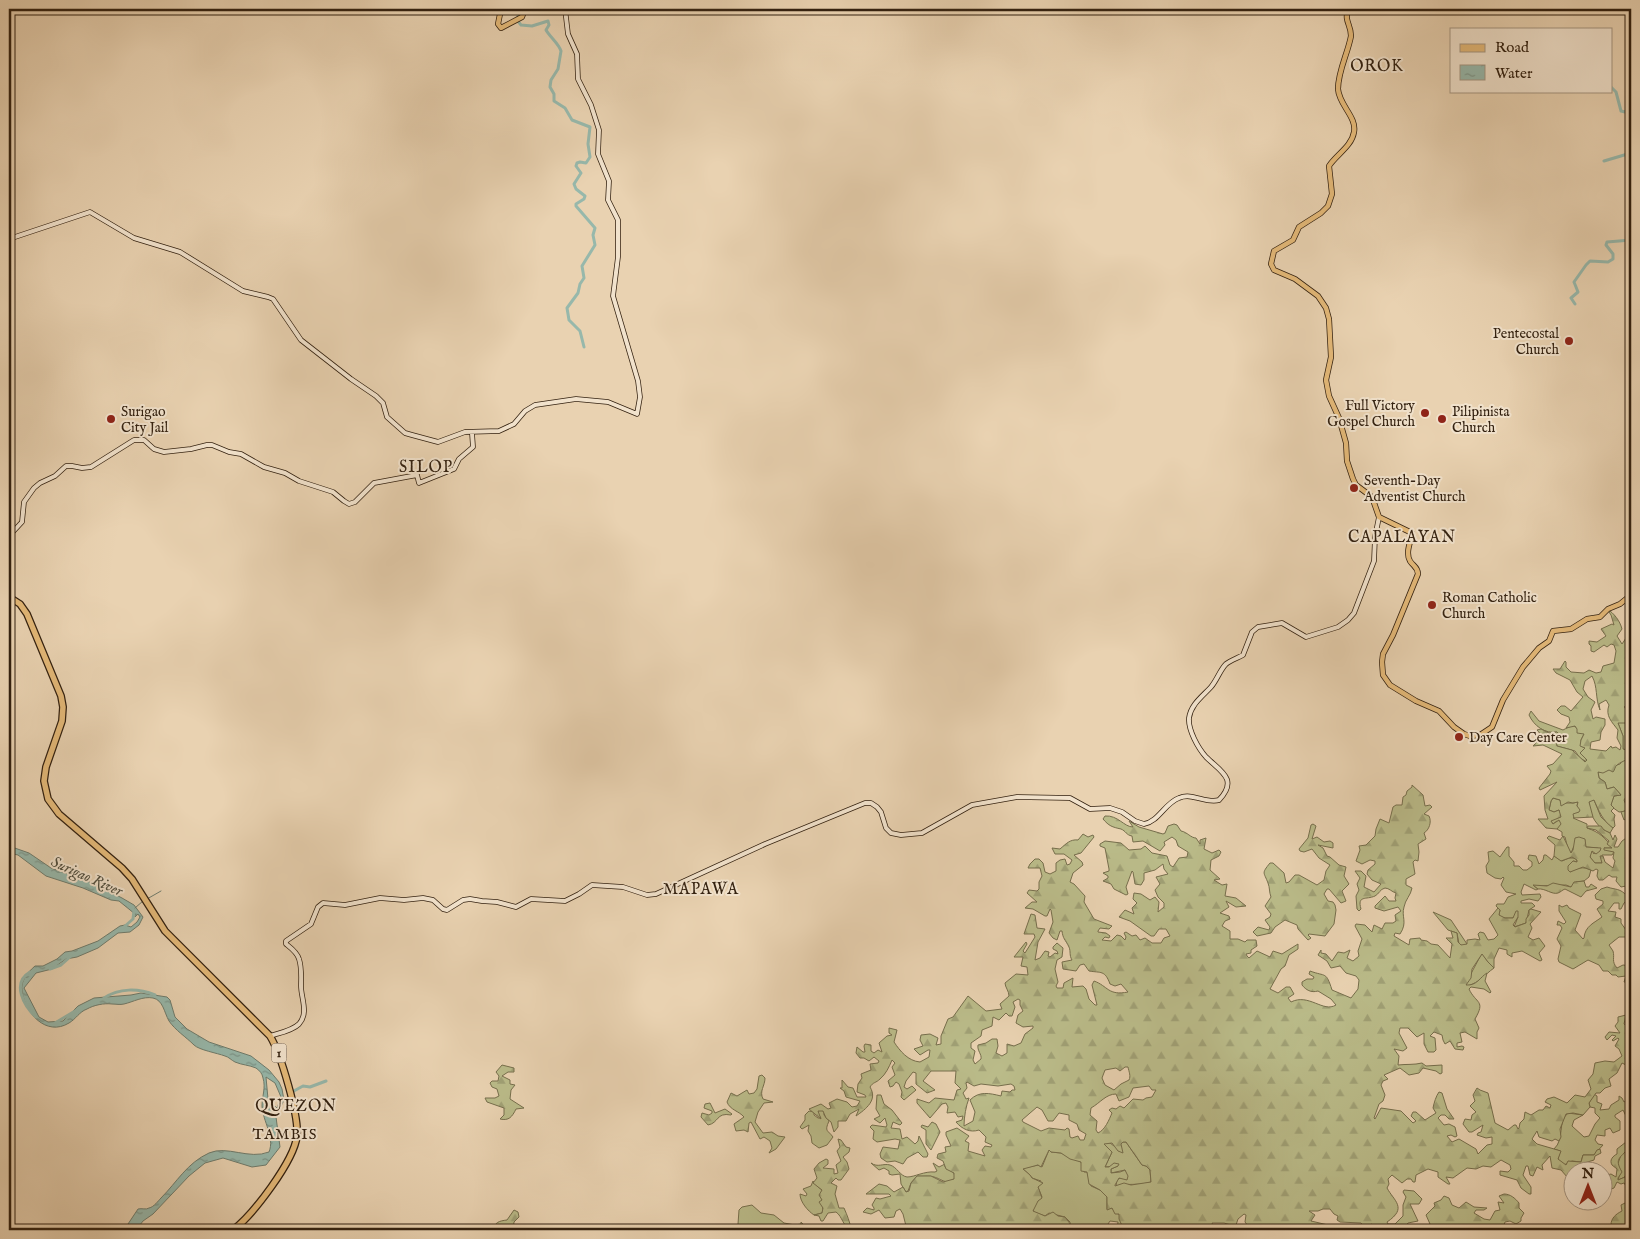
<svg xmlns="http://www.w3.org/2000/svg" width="1640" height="1239" viewBox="0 0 1640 1239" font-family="'IM FELL English',serif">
  <defs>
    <pattern id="forest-firs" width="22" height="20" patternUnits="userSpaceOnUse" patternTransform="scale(1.25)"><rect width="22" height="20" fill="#babb89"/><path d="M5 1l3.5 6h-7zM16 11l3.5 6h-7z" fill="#a0a075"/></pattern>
    <pattern id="water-ripples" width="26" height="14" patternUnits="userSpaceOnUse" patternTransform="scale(1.25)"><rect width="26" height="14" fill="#97b8ab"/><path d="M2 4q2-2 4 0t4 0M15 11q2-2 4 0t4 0" fill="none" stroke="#7c958a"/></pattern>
  </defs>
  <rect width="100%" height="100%" fill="#e9d2b1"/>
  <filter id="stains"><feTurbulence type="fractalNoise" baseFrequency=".004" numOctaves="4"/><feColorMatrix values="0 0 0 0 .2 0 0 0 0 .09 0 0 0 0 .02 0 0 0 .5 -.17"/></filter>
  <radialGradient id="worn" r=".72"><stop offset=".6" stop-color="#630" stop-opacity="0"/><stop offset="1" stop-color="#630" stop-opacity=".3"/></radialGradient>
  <path fill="#babb89" stroke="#766e4c" d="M1531 711 1539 721 1563 730C1576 723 1573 726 1584 734L1581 740V746L1585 748 1583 750 1587 762 1580 758 1575 751 1557 746 1556 742 1559 737 1557 732C1545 734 1534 726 1529 715Z
    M1631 719V799L1629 798 1626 803 1628 808 1627 811 1619 812 1612 807 1611 804 1614 796 1621 795 1614 787 1607 789 1605 782 1599 778 1598 772C1608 772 1612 766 1620 764L1630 751 1623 749V736L1618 723Z
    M1553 798 1560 800 1561 803H1573L1578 802 1577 806 1581 810 1573 818 1587 824V828C1599 832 1606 838 1612 848H1604L1614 852 1612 855H1602V863H1595C1591 859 1588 856 1592 851L1594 854 1598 848 1586 847 1584 844 1585 840 1574 846 1571 853 1568 849 1565 837 1562 836V832L1557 829 1559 825 1557 821 1553 824 1550 820 1560 817 1559 810 1554 812 1549 810 1551 801Z
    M1590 800H1594L1601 817 1613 828 1610 833C1598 829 1589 815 1589 802Z
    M1507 847H1509V856L1514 862V866H1519L1523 870H1527L1532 866V862L1528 859 1529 855 1536 856 1539 864 1543 860 1544 855H1546L1552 860 1554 856 1562 861 1569 858H1575L1578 862 1573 861 1570 864V872C1577 868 1583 866 1591 870L1589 877 1584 881 1576 882 1571 887 1566 885 1534 886 1538 889 1536 890 1524 884 1521 892 1522 895 1540 894 1541 897 1538 901 1529 899 1521 901V903H1532L1535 906 1529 910 1526 923 1514 927 1518 917 1514 916 1513 918C1507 918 1503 919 1499 915L1500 910 1496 906 1497 904H1504L1508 897 1516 894 1506 892 1501 885 1504 878 1503 877 1501 879 1495 878 1487 873 1486 866 1489 861 1488 852 1493 851 1500 857Z
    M1433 912 1451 920 1467 944 1463 946 1459 944 1457 933 1448 930Z
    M1482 953 1488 962 1494 968C1484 975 1481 982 1467 986L1466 983Z
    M1594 1094 1597 1096V1102L1602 1104 1600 1110 1609 1109 1611 1105 1619 1100V1096L1622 1098 1624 1102 1629 1099 1631 1100V1106L1628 1108 1631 1109 1630 1118H1627L1623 1110 1615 1115V1117L1620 1121V1130L1613 1133 1610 1128 1605 1130V1136L1597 1135 1595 1140 1598 1144 1603 1145 1594 1155H1583L1581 1162 1572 1161 1564 1165 1558 1159 1560 1151 1554 1149C1565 1139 1557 1122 1568 1113L1583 1115 1574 1120 1572 1126 1584 1137 1589 1136 1595 1124 1600 1118 1595 1113V1108L1590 1107 1589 1103Z
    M819 1110 824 1111V1115L829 1121C824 1132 828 1130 833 1137L827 1145 819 1148 812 1143 811 1136 808 1131 809 1125 802 1129 800 1127 805 1120V1115L809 1111 814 1112V1115L818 1118H821L818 1114Z
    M1123 1142H1126L1142 1165 1146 1166 1150 1170 1151 1182C1139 1186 1126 1183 1116 1186L1117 1180 1126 1174 1125 1170 1111 1173V1169L1118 1166 1105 1167 1112 1152 1103 1143H1110L1114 1146Z
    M1630 1146 1631 1149V1174L1627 1173 1625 1177 1618 1180 1621 1170 1617 1166 1621 1155Z
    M1049 1150 1051 1152 1061 1153 1081 1162 1084 1172H1087L1091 1186 1100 1190 1107 1197V1209L1112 1208 1115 1213 1119 1214 1124 1230H1117L1118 1222 1110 1221 1104 1230H1069L1070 1228V1222L1065 1217 1049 1213 1045 1216 1034 1212C1031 1206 1038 1201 1042 1197L1038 1187 1041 1181 1032 1178 1030 1175 1023 1169 1024 1168 1038 1165 1042 1167Z
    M871 1163C878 1168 883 1163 890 1165 897 1167 900 1176 907 1177 915 1177 924 1171 935 1172L937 1171 933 1163 939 1167 945 1164V1167L954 1173 955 1178C947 1186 942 1179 934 1177 929 1175 922 1177 917 1176L911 1183 908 1191 906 1192 901 1184 900 1174 892 1175 889 1174V1171L884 1168 879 1170Z
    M813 1181 817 1186 822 1190 820 1196 822 1199C821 1204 824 1208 822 1213L814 1215C808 1211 800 1202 800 1194L806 1196 807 1194 803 1189 811 1186Z
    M752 1205 761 1213 774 1215 784 1223 795 1225 801 1224V1222L804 1225 816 1230H742L738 1224 739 1210 742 1207Z"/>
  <path fill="url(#forest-firs)" stroke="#766e4c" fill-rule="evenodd" d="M1607 609C1614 613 1620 621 1622 629L1617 636 1622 644 1626 638H1631V681L1629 685 1631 691V707L1627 705 1624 707 1631 711V719L1627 723H1618L1623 736V749L1630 751C1632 760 1623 760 1617 765 1615 766 1615 770 1613 772L1609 770 1603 773 1598 772 1599 778 1605 782 1607 789 1614 787 1621 795 1614 796 1611 805 1614 808 1611 811 1615 815 1614 819 1615 826 1613 828C1602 820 1599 811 1594 800L1589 802 1593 817 1574 818 1573 814 1579 812 1580 810 1577 806 1578 802 1573 803 1568 802 1561 806 1560 800 1553 798 1551 801 1549 810 1554 812 1559 810 1561 817 1551 821 1553 824 1559 820 1561 824 1557 829 1546 828 1538 819H1548L1545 810 1544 796 1557 782 1540 790 1539 788 1550 774 1551 771 1547 766 1553 764 1562 754 1543 745 1533 746 1539 740 1543 737 1537 730 1541 729 1549 733 1557 732 1559 734 1556 742 1557 746 1572 750 1585 762 1587 760 1580 753 1585 748 1580 746 1581 740 1584 734 1577 733V729L1575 726 1566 728 1570 722 1569 717 1561 714 1557 710 1561 706H1565L1571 711 1583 697 1577 692 1570 680 1556 673 1553 669H1560L1565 661 1566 662V667L1571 672 1584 673 1589 670 1596 673 1601 672 1603 666 1614 663 1616 651 1614 645 1611 644 1607 647 1604 645 1594 652 1591 651V646L1589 644V641L1597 642 1606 636 1601 629 1612 624 1614 625 1611 615ZM1592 676C1598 687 1595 698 1600 710L1599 704 1606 700 1609 705C1605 716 1612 722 1618 730L1617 738 1621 746 1620 750 1616 747 1612 748 1611 746 1606 751 1590 749 1591 742 1600 740 1601 732 1605 725V719L1596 717 1593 719 1591 710 1595 702 1588 697 1583 689 1585 681Z
    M1412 785 1423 795 1425 806 1430 805 1432 807 1424 814 1429 816C1432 822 1429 830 1424 833L1426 839 1418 844 1419 852 1418 861 1415 860 1413 862 1415 874 1406 879V885L1412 888C1411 895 1405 900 1404 907 1401 917 1408 922 1400 934L1395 933 1394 936 1409 945 1410 939 1420 938 1421 940 1427 941 1431 944 1438 945 1450 958 1452 944 1446 938H1453L1451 931 1457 933 1458 942 1461 945 1467 944V940L1475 939 1480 940 1478 934 1480 932 1484 933 1488 940 1494 939 1498 935 1489 919 1498 908 1500 910 1499 915 1505 918H1513L1516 911H1518V917L1513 925 1515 927 1526 923V919L1529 915V910L1531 909 1541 912 1530 924 1532 928 1528 937 1533 940 1539 938 1545 946 1539 953 1542 960 1540 961 1522 951 1512 953V957L1507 954V950L1499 948 1494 959V968L1488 962 1482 954 1472 969 1471 978 1466 985C1477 986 1480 977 1487 973L1485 981 1491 992 1490 993 1484 989 1471 987 1469 989C1476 1004 1486 1000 1475 1019L1479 1028 1477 1032V1039L1465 1032 1460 1033 1462 1042 1457 1043V1047L1462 1046 1464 1047 1463 1050 1455 1049 1450 1041 1445 1044 1443 1040 1442 1035 1434 1032 1430 1036 1435 1038 1436 1050 1434 1052H1428L1424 1044V1033L1417 1037 1408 1028H1400L1399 1033 1407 1048 1403 1051 1394 1049 1399 1056 1398 1065C1406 1064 1414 1065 1422 1063L1426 1066 1442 1065V1073L1440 1074 1436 1071 1423 1068 1419 1073 1409 1075 1400 1068 1384 1075 1388 1079 1383 1081 1381 1085 1385 1095 1383 1101 1379 1104 1374 1118 1375 1119 1381 1108 1401 1111 1413 1123 1416 1121 1411 1116 1413 1112H1416L1425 1120 1436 1113 1433 1108C1434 1103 1436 1096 1439 1092L1442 1093 1447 1109 1454 1119H1449L1445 1115H1441L1438 1118 1444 1125 1449 1124 1455 1127 1457 1136 1455 1137 1451 1135 1447 1136 1452 1142 1459 1139 1476 1149 1478 1154 1487 1145 1492 1144V1137L1486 1138 1477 1135 1478 1133 1481 1132 1483 1125 1472 1132H1469L1463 1124 1465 1119 1471 1120 1472 1115 1476 1112 1470 1106 1475 1101 1473 1095 1477 1088 1480 1090 1488 1093 1495 1123 1508 1130 1514 1125H1516L1518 1129 1519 1128 1520 1123 1524 1119 1525 1112 1531 1115 1539 1110H1543L1546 1106 1550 1108 1551 1105 1545 1102 1547 1099 1554 1097 1567 1103 1575 1095 1585 1097 1591 1089 1588 1080 1593 1074 1595 1063 1605 1061 1614 1062 1622 1056 1619 1049 1615 1046 1619 1039 1618 1038 1613 1041 1612 1040 1616 1036 1612 1035 1607 1040 1605 1037 1609 1032 1620 1033 1615 1026 1618 1022V1017L1626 1015 1624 1024 1627 1026 1626 1030 1631 1034V1044L1628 1045 1631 1051V1074L1626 1065 1622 1063 1617 1073 1609 1079 1611 1086 1605 1088 1600 1093H1596L1589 1103 1590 1107 1583 1115 1573 1113 1566 1114 1560 1129 1561 1137 1559 1141 1555 1139 1552 1141 1539 1137 1537 1131 1532 1139 1537 1144 1561 1151 1558 1159 1566 1165 1568 1161 1581 1162 1583 1155H1594L1597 1150 1600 1149 1601 1153 1595 1156 1594 1160 1581 1164 1584 1167 1582 1169 1572 1172V1176L1568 1178 1561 1170 1552 1168 1550 1156 1542 1165 1543 1170 1537 1167 1533 1176 1530 1175 1528 1166H1526L1523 1175 1531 1187V1194H1529L1521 1188 1517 1180 1500 1175V1171L1508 1172 1511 1169 1510 1165 1501 1160 1491 1167 1483 1166 1476 1169 1467 1168 1453 1178 1446 1177 1450 1184H1448L1438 1177V1172L1428 1169 1416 1175 1415 1182H1413L1411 1179H1407L1402 1183 1392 1175 1388 1179 1389 1184 1387 1188C1394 1201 1408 1208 1387 1222L1388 1224H1395L1403 1216V1205L1406 1197 1403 1192 1404 1190 1414 1191 1422 1199 1419 1204H1410L1418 1221 1408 1223 1403 1230H1370L1372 1228V1224L1364 1227 1361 1223 1340 1222 1337 1220 1338 1216 1334 1214 1330 1209H1323L1318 1211H1309L1315 1215 1311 1221 1328 1225 1327 1230H1251L1245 1222 1246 1215 1244 1214 1238 1219 1236 1225 1234 1226 1224 1223H1212L1215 1230 1223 1228V1230H1124L1119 1219V1214H1115L1112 1208 1107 1210V1197L1100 1190 1089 1184 1087 1172 1081 1171V1162L1070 1159 1061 1153 1051 1152 1049 1150 1041 1167 1038 1165 1023 1169 1030 1175 1032 1178 1043 1183 1038 1187 1042 1198 1038 1201 1033 1211 1045 1216 1053 1212 1058 1216 1065 1217 1071 1225 1069 1230H907L903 1214 900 1209 896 1211 894 1217 885 1218 879 1210 871 1214 863 1212 867 1208 874 1210V1208L872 1205 876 1198 880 1199 891 1196 889 1194H866L879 1184 887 1186 894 1192 903 1187 906 1192 909 1191 911 1183 917 1176H931L943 1182 954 1179V1173L946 1169 943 1161 937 1158 938 1154 946 1152 945 1147 951 1146 946 1135V1132L957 1128 969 1136 965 1141 969 1143 968 1151 985 1156 982 1150 985 1146 991 1147 992 1145 985 1142 986 1137 979 1130C970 1133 962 1129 956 1122L962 1120 963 1116 958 1117 955 1112 947 1113 948 1107 946 1103 942 1104 930 1118 917 1103V1099L929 1103 935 1098 954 1100 957 1090 961 1089 955 1083 956 1071H931L923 1081 935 1090 927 1093 916 1084V1073L913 1072 906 1081 904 1087 907 1089 912 1086 916 1090 904 1100 901 1097 902 1092 899 1084 896 1082 893 1086 890 1087 888 1081 895 1075 892 1067 895 1063 892 1060C889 1067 886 1074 880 1079 876 1083 873 1082 870 1087 878 1100 866 1109 856 1116L859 1109 850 1114 846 1121H838V1127L834 1132 831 1122 826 1118 823 1111H818L821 1119 809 1109 821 1104 828 1109 831 1108 829 1103 837 1099 847 1102 852 1107 857 1106 860 1101 846 1097 844 1091 840 1088H842V1080L848 1087 853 1088 857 1097H866L865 1095 857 1092 858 1084 862 1078 861 1074 871 1070 870 1064 878 1063 879 1061 874 1057 869 1061 864 1058H860L856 1053 857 1047 863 1052H865L864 1046 865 1044 871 1045V1051L874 1053 878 1050 882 1052 879 1043 887 1036 892 1035 889 1033V1028L897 1030 894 1042C900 1051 908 1061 920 1062L929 1057 930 1050H928L920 1055 914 1049 923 1046 920 1040 921 1035 930 1034 938 1038 936 1045 941 1044V1036L948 1019 953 1017 968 996 986 1011 1002 1009 1000 1004 1009 996C1009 991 1005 987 1005 983L1016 974 1028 975 1027 967 1021 966 1023 957H1014L1026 942 1027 944 1023 951 1025 953 1035 937 1034 934H1024L1031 914 1035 915 1037 928 1045 929 1038 942 1035 960 1040 958 1045 951 1049 952 1048 956 1050 957 1055 953 1058 954 1057 951 1053 949V947L1057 943 1063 948 1062 957 1057 960 1055 969 1058 982 1056 986 1057 988H1063L1064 983 1073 978 1072 987 1083 986 1086 989 1089 999 1095 1005H1097L1092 985 1094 981C1108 986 1108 996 1128 992L1121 984 1115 986 1110 984C1105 970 1101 973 1089 971L1084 964 1080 965 1076 971 1063 969 1062 962 1072 960C1069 955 1071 952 1069 947 1065 939 1063 939 1062 931H1060L1057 940 1053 938 1049 933 1053 922 1051 910 1050 909 1047 916H1045L1033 909 1025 908 1032 902H1037L1027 893 1029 890 1037 891 1039 889V882L1042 876 1040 868H1028L1030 864 1035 859H1039L1043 863 1045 872 1050 874 1056 871V863L1060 860 1065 859 1067 865 1070 864 1072 860 1064 854H1055L1052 848 1060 849C1066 844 1070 839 1078 840L1083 834 1088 837 1093 835 1094 837 1081 853 1074 855 1082 862 1083 865 1073 873 1070 882 1074 884 1085 896 1084 902 1094 919 1112 926 1109 929 1100 928 1098 931V932L1106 933 1110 936 1109 938 1105 937 1102 940 1111 941 1117 935 1121 936 1125 940 1126 937 1124 933 1126 932 1132 936 1136 935 1140 940 1145 938 1152 943H1161L1164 938 1170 936 1166 929H1159L1154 936H1151L1130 921 1119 917 1125 910 1134 914 1132 908 1137 903 1133 899 1134 893 1141 894 1150 900 1155 897 1159 902 1158 912 1164 907V903L1158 897 1155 890 1160 884 1156 877 1168 874 1164 869 1163 864 1155 870 1144 873V880L1141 885 1135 884 1133 872 1132 871 1126 887 1128 894 1126 895 1114 889 1111 884 1103 881 1108 878V876L1103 873 1109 871V869L1105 848 1100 846V844L1105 841 1121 843 1129 850 1141 849 1145 846 1152 853 1167 856 1170 865 1173 867 1179 858 1187 857 1188 852 1178 846 1176 840 1172 837 1164 842 1165 845 1160 851 1143 841 1133 842 1132 836C1126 835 1126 831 1121 829 1112 827 1109 826 1103 819L1105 816C1118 815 1124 827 1133 827L1129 821 1139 827 1163 834 1165 833 1168 826 1174 824 1177 825 1181 831C1187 832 1191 838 1196 838L1200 844V840L1206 838 1204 849 1212 853 1219 850 1221 852 1219 856 1211 860 1210 870 1220 879 1214 880 1222 885 1227 884 1225 896 1236 898 1246 906 1236 907 1226 901 1229 907 1220 913 1229 916 1230 919 1225 921 1222 926 1230 931V939H1238L1245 942 1247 940H1256L1257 946 1251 950V953L1246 954 1247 956 1249 958 1257 951 1270 957 1273 951 1282 954 1298 944V949L1289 955 1285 966 1281 969 1270 989 1278 993 1286 987H1290L1294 994 1288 998 1291 1002C1309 993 1323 1013 1336 1005L1331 999 1318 991C1311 993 1306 990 1302 985V982L1307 979H1313L1314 977 1309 974 1310 971C1326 977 1326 971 1332 990L1351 998 1358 989 1359 980 1356 976 1346 973 1340 966 1331 968 1327 961 1318 955 1321 950V953L1326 954 1332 961 1338 952 1344 953 1350 950 1347 958 1353 961 1359 956 1358 951 1362 939 1355 926 1356 924 1365 925 1372 932 1374 925 1382 929 1385 923H1393L1396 921 1395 915 1401 911 1398 907 1384 911 1375 908V906L1385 896 1389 901H1396L1395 898 1396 893C1392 892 1389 888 1385 888 1380 889 1379 894 1375 896 1366 900 1357 895 1361 909L1359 911 1357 909 1356 896 1359 890 1357 884 1360 878 1355 871H1361L1366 876 1364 887 1374 892 1381 884 1372 880 1367 874 1368 870 1375 864V861L1370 860 1362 864 1356 861 1360 850 1359 846 1366 845 1375 836 1376 829 1380 819 1389 823 1393 807 1396 805H1402L1403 797 1406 795 1407 791 1412 787ZM1018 999 1020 1000V1005L1023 1011 1018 1015 1016 1023 1023 1027 1033 1026V1028L1025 1034 1021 1043 1014 1046 1007 1044V1053L1002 1056 996 1053 998 1046 997 1039H992L986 1043 978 1045C977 1051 982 1054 981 1059L975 1064 973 1060 975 1051 971 1048V1043L981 1036 982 1030 992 1026 993 1017 999 1020 1006 1013 1009 1016H1012L1015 1007 1013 1002ZM1125 1067H1128C1129 1072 1131 1076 1129 1080L1121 1084 1114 1090 1105 1085 1102 1078 1105 1070 1116 1068 1120 1071ZM967 1082 974 1086 981 1084 998 1086 1011 1084 1014 1086 1015 1090H1012L1010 1092 1002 1091 1001 1096C989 1093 979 1091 970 1100L975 1112 973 1121 964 1126C964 1117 966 1106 969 1098L966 1099 963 1093 967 1088 966 1083ZM1149 1086 1152 1090H1156L1152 1097 1146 1098 1143 1100 1133 1099 1124 1108 1120 1106 1116 1109 1112 1108 1109 1110 1112 1113C1109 1120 1105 1130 1098 1133L1096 1130 1097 1121 1090 1115 1091 1108C1100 1103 1106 1094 1116 1094L1119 1101 1129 1097 1133 1088ZM1037 1107 1042 1110 1048 1121H1053L1059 1113 1069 1115V1120L1077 1124 1079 1130 1086 1134 1084 1140H1080L1078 1136 1072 1138 1070 1137 1069 1129 1067 1128 1065 1130 1049 1128 1041 1131 1023 1122 1022 1120ZM1123 1142H1126L1142 1165 1146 1166 1150 1170 1151 1182 1131 1185 1124 1183 1115 1186V1185L1119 1178 1127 1180 1128 1176 1125 1170 1120 1172 1111 1173V1169L1118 1166 1119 1164 1114 1163 1109 1167H1105L1112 1152 1104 1144 1112 1143 1118 1151 1123 1153 1121 1144Z
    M1626 797 1631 799V811L1630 814 1631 815V828L1630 831 1631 834V846L1629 847 1631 853 1628 863 1631 864V883L1630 882 1626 886 1621 887 1616 881 1617 877H1612L1609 875 1603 880H1599L1597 876 1598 870 1596 869 1593 871 1583 867 1570 872 1568 870V866L1573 861 1577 862V860L1572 857 1561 861 1554 856 1555 845 1547 838 1549 836 1560 840 1563 836 1571 853 1573 850 1575 838 1579 837 1585 839 1586 847 1601 848 1600 851 1596 854 1592 851 1590 857 1595 863H1602L1600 856H1603L1605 862 1613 868 1615 861 1613 858 1614 852 1604 850V848H1612L1607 844 1609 841 1596 830 1587 828 1588 826H1601L1604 830 1610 833 1613 840 1615 835 1617 839 1614 847H1618L1622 841 1629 836 1626 830 1629 819 1627 818 1624 820 1621 812 1628 810 1624 800Z
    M1313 824 1316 826 1312 839 1317 837 1324 842 1330 841 1333 843V848L1318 845 1323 848 1327 856 1330 857 1339 865 1346 867 1344 876 1349 884 1342 891 1346 901 1341 903 1329 889H1327L1324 894 1328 901 1333 902 1335 905 1336 910 1334 924 1325 936 1309 934 1308 935 1311 938 1308 940 1298 929 1297 925 1285 920 1275 927 1271 933 1257 936 1253 932 1258 927 1269 930 1270 927 1265 920 1270 917 1271 914 1265 906 1271 897C1269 892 1270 888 1268 883 1264 872 1261 874 1270 863H1273L1284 873 1286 883 1289 882 1295 875H1299L1317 885 1324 880 1326 871 1330 865 1319 858 1312 849 1304 852 1300 851 1299 849 1308 838 1311 825Z
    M1584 881 1586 887H1589L1591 884 1597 888 1586 891 1581 897 1565 889C1562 890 1561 892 1558 893 1552 895 1545 888 1538 889L1533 885 1547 886 1553 883 1571 887 1574 882Z
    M1607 887C1616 890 1620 888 1627 896L1631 892V905L1629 903 1630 899 1624 903 1621 909H1619V903H1614L1608 911 1616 912 1615 917 1621 919V923L1626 930 1631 921V937H1619L1609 945C1610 947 1612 949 1613 951 1615 958 1611 961 1617 968L1623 965 1631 966V982H1624L1626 976 1618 977 1616 975H1612L1608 971H1603L1599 965 1588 960 1573 969 1559 962 1558 959 1561 946 1557 939 1562 928 1560 925H1557L1558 921 1564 924 1566 922 1559 911V905L1562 907 1567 905 1569 908 1581 914 1575 930 1583 939 1584 938C1585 926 1594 923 1602 917L1597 909 1603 904V901L1596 899 1595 895 1601 889Z
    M502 1065 514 1068V1072H508L502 1076 510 1080V1084L515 1085 511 1090 510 1099 524 1108 516 1109C512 1117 509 1121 500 1119L504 1115V1108L487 1102 485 1098H495L499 1096 497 1089 492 1087 490 1083 492 1081H498L499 1076 496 1072Z
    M762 1075 765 1078C765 1086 759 1091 763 1099L773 1102 764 1103 758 1112 755 1122 763 1133 772 1132 778 1136 785 1137 776 1149 769 1153 772 1148 770 1141 764 1137 760 1139 751 1122 749 1123 748 1132 744 1130 736 1131 734 1124 744 1117C739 1111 730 1110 727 1102L731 1093 737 1096 747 1090 749 1094 754 1093 757 1089 759 1076Z
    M877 1095H881L884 1104 892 1110 902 1123 900 1125 893 1122 891 1128 900 1129 902 1139 907 1137 915 1144 918 1141 919 1136 928 1154 927 1157H923L918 1152 907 1158 903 1164 895 1161 887 1162 881 1158 880 1154 883 1147 898 1149 900 1140 895 1139 877 1142 873 1139 874 1131 870 1127 872 1125 886 1127 887 1125 885 1118 880 1123 874 1119 880 1116 876 1109Z
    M710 1103 715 1113 725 1109 732 1114 731 1115C716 1112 719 1123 708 1125L701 1117 702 1113 709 1115 712 1113V1111L704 1108 705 1104Z
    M932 1122 936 1124 940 1132 931 1150 926 1144V1130L921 1127 922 1125 928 1127Z
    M838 1139 841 1140 846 1147 850 1148 849 1152 843 1157 847 1162 849 1169 841 1180H838L836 1178 831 1183 837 1186 835 1194 839 1208H844C847 1215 850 1222 851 1229 842 1226 843 1217 836 1212L828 1213 823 1221H821L819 1216 814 1215 822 1213 823 1208 819 1202 822 1200 819 1195 822 1190 813 1183 817 1178 814 1169 819 1163 826 1159 828 1160V1164L823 1168 834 1169V1174L838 1173 836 1165 841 1161 837 1151 840 1147Z
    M1626 1142 1630 1146C1622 1158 1613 1157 1622 1172L1618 1178V1180L1625 1177 1627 1173 1631 1174V1193L1624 1183 1621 1184 1617 1182 1614 1188 1611 1189 1603 1179V1176L1611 1174 1616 1177 1617 1169 1612 1165C1609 1160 1613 1156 1617 1154V1149Z
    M1504 1194C1510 1194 1515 1198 1519 1203V1208L1524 1213 1521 1218V1221L1516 1224 1510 1221 1505 1222 1502 1230H1413L1415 1227H1424L1430 1224 1426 1215 1435 1206 1434 1203 1441 1200 1444 1196 1449 1198 1452 1205 1459 1208 1466 1202 1474 1207 1487 1208 1484 1210H1476L1474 1213 1484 1219 1490 1220 1495 1211 1500 1210 1498 1202 1504 1203 1499 1196Z
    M1627 1202H1631V1221L1625 1225 1624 1229 1616 1230 1611 1225C1611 1218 1616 1214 1622 1211L1621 1205Z
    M514 1210 518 1212 519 1217 514 1222 513 1230H493C495 1222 499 1221 507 1220Z"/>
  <path fill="url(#water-ripples)" stroke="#6f7c6d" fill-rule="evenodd" d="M9 846 29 853 51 868 95 884 122 898 134 905 143 917 139 925 130 932 118 933 98 948 77 957 66 959 52 969 36 973 24 988 39 1017 48 1022 63 1021 78 1006 94 998 131 995 141 993 167 997 170 1000 175 1017 187 1029 209 1042 251 1056 269 1070 279 1082 282 1089 284 1100 276 1117 280 1147 266 1165 252 1167 223 1158 205 1163 189 1176 153 1214 143 1221 136 1230H124L138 1209C142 1208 146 1210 149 1208 154 1207 158 1201 161 1198 177 1182 187 1163 209 1153 227 1145 249 1160 269 1152 275 1137 263 1122 262 1106 262 1096 266 1088 263 1078 262 1073 260 1071 256 1068 249 1065 242 1065 235 1062 231 1060 229 1057 225 1056 217 1053 199 1050 194 1045 186 1037 175 1030 169 1021 164 1012 163 1000 153 998 143 996 133 1002 124 1004 120 1005 116 1004 112 1004 104 1003 94 1005 87 1009 79 1012 76 1019 69 1023 46 1037 25 1013 22 991 20 981 28 972 35 966H43L57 959 65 952 72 951 98 941 120 926 125 925 131 927 137 922 140 917 138 914 135 917V914L119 901 111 900 83 888 46 876 18 855 9 853ZM266 1077 275 1083 281 1097 277 1108 268 1099Z"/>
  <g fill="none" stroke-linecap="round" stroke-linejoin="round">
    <path stroke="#6f7c6d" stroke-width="1" d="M147 899 161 891
      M135 908 143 901"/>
    <path stroke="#97b8ab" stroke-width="3" d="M520 9 517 20 521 25 532 26 548 21 549 25 546 30C550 37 559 44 561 51L558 69 551 80 550 87 554 94V101L565 108 572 120 590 127 588 144 590 157 586 163 580 162 577 163 576 166 581 173 574 184 576 189 585 196 584 199 576 204V206L595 228 593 235 595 245 582 266 584 278 580 284 578 293 567 308 569 320 580 331 584 347
      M1611 87 1616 92 1621 111 1625 112 1631 107
      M1604 161 1631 153
      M1631 179 1628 194 1631 196
      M1575 304 1571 298 1578 292 1574 282 1586 265 1590 261 1608 262 1613 259V254L1606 245 1607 242 1631 240
      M124 927 133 919 134 911
      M50 969 61 965 70 957
      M30 972C11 983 24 1006 36 1017
      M104 998C119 988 138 988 155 995
      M55 1023 75 1011
      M292 1092 303 1086 310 1087 326 1081"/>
    <g stroke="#332110" stroke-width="5.5">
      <path id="secondary" d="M9 239 90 212 134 238 180 252 243 291 268 297 273 299 301 340 351 379 376 396 383 403 387 417 405 433 412 435 438 442 465 432 499 431 514 424 525 411 535 405 576 399 608 402 637 414 640 397 638 381 613 296 618 257V220L608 200 609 181 598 154 599 130 591 105 578 79 577 54 568 34 565 9
        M9 536 22 522 24 502 34 488 40 483 55 476 66 466H72L82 468 91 467 134 440H144L154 449 164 452 191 449 207 445H212L229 452 241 454 264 467 285 473 299 481 333 492 344 501 349 504 355 502 374 483 417 475 419 483 454 469 459 459 473 447 472 433
        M270 1036C279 1033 292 1031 299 1024 309 1013 301 998 301 986 301 977 302 968 299 959 297 952 291 948 286 944V941L311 924 318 907 323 903 345 905 380 898 404 900 423 898 433 900 443 909 447 910 463 900 470 899 482 901 497 902 516 907 531 899 565 901 579 894 592 885 623 887 647 895 656 894 765 844 865 803H871L877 807 881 812 886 828 891 833 901 835 922 833 972 805 1017 797 1070 798 1090 809 1110 808 1122 812 1135 821 1144 824C1158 822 1165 803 1179 798 1192 792 1206 804 1219 800 1239 779 1220 771 1206 757 1198 748 1188 730 1189 718 1191 704 1203 696 1211 687 1217 680 1220 670 1226 664 1231 660 1238 658 1243 655L1252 632 1258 627 1282 623 1306 637 1338 627 1348 620 1354 613 1374 561 1375 537 1379 517"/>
    </g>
    <g stroke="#332110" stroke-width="6">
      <path id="primary" d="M501 9 498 24 501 28 522 17 525 9
        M1348 9C1344 22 1351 24 1351 36 1348 53 1338 71 1338 89 1339 105 1357 117 1354 132 1352 146 1336 155 1329 166L1332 194 1328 206 1321 213 1299 227 1293 240 1274 251 1271 264 1274 270 1295 279 1318 296 1326 308 1329 319 1331 357 1326 380 1329 396 1339 418 1346 443 1347 461 1353 479 1356 485 1372 497 1379 517 1412 533C1411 542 1405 552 1410 561 1413 566 1418 567 1418 574L1393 635 1383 654 1382 662 1383 675 1390 685 1416 701 1439 711 1454 727 1464 734 1470 736 1480 735 1492 727 1503 700 1523 667 1539 648 1549 641 1553 631 1571 629 1587 619 1600 617 1608 609 1620 604 1631 595"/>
    </g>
    <g stroke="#332110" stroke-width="8">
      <path id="highway" d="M9 597 20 604 27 614 61 696 63 707 62 721 46 767 44 781 48 799 59 814 122 868 132 879 165 931 270 1036C281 1054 299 1116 297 1136 294 1161 253 1215 233 1230"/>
    </g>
    <use href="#secondary" stroke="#f1e2cc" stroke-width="4"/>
    <use href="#primary" stroke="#e4b978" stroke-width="4.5"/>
    <use href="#highway" stroke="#e4b978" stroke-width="5.5"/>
  </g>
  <g fill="#8f2418" stroke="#f1e2cc" stroke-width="2">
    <circle cx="1569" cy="341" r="5"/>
    <circle cx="1425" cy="413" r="5"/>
    <circle cx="111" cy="419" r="5"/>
    <circle cx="1442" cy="419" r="5"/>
    <circle cx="1354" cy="488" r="5"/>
    <circle cx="1432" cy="605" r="5"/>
    <circle cx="1459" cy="737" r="5"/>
  </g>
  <g text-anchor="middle" stroke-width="4" stroke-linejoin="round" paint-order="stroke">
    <rect fill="#f1e2cc" stroke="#6c5b48" stroke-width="1" x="271.5" y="1043.5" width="15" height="19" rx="4"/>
    <g font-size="12" font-weight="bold" fill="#332110">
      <text x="279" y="1057">1</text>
    </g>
    <g font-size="14" fill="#332110" stroke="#f1e2cc" text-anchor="start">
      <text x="1559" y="338" text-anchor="end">Pentecostal<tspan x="1559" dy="16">Church</tspan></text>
      <text x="1415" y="410" text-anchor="end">Full Victory<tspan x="1415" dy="16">Gospel Church</tspan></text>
      <text x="121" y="416">Surigao<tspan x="121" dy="16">City Jail</tspan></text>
      <text x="1452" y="416">Pilipinista<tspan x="1452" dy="16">Church</tspan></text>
      <text x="1364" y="485">Seventh-Day<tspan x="1364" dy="16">Adventist Church</tspan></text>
      <text x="1442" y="602">Roman Catholic<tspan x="1442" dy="16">Church</tspan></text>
      <text x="1469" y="742">Day Care Center</text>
    </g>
    <g font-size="15" font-style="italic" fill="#514e3e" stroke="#f1e2cc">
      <text transform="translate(87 876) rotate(24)" y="5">Surigao River</text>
    </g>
    <g font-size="15" letter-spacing="1" fill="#332110" stroke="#f1e2cc">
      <text x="285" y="1139">TAMBIS</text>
    </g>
    <g font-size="16" letter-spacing="1" fill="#332110" stroke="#f1e2cc">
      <text x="1377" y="71">OROK</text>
      <text x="426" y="472">SILOP</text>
      <text x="1402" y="542">CAPALAYAN</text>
      <text x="701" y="894">MAPAWA</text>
      <text x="296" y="1111">QUEZON</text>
    </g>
  </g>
  <rect width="1640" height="1239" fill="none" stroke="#e9d2b1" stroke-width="30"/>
  <rect x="10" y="10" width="1620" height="1219" fill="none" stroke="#332110" stroke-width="2.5"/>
  <rect x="15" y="15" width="1610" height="1209" fill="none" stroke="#332110"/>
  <rect x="1450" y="28" width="162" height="65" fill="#f1e2cc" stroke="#a59581"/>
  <rect x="1460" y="44" width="25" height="8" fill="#e4b978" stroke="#a59581"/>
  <text x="1495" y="52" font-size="15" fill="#332110">Road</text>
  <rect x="1460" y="65" width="25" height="15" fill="url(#water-ripples)" stroke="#a59581"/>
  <text x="1495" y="78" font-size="15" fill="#332110">Water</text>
  <g transform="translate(1588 1186)"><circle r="24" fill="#f1e2cc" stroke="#a59581"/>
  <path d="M0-4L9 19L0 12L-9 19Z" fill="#8f2418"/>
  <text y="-8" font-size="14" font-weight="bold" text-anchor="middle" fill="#332110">N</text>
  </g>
  <rect width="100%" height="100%" filter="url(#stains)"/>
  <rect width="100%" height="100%" fill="url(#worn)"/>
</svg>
